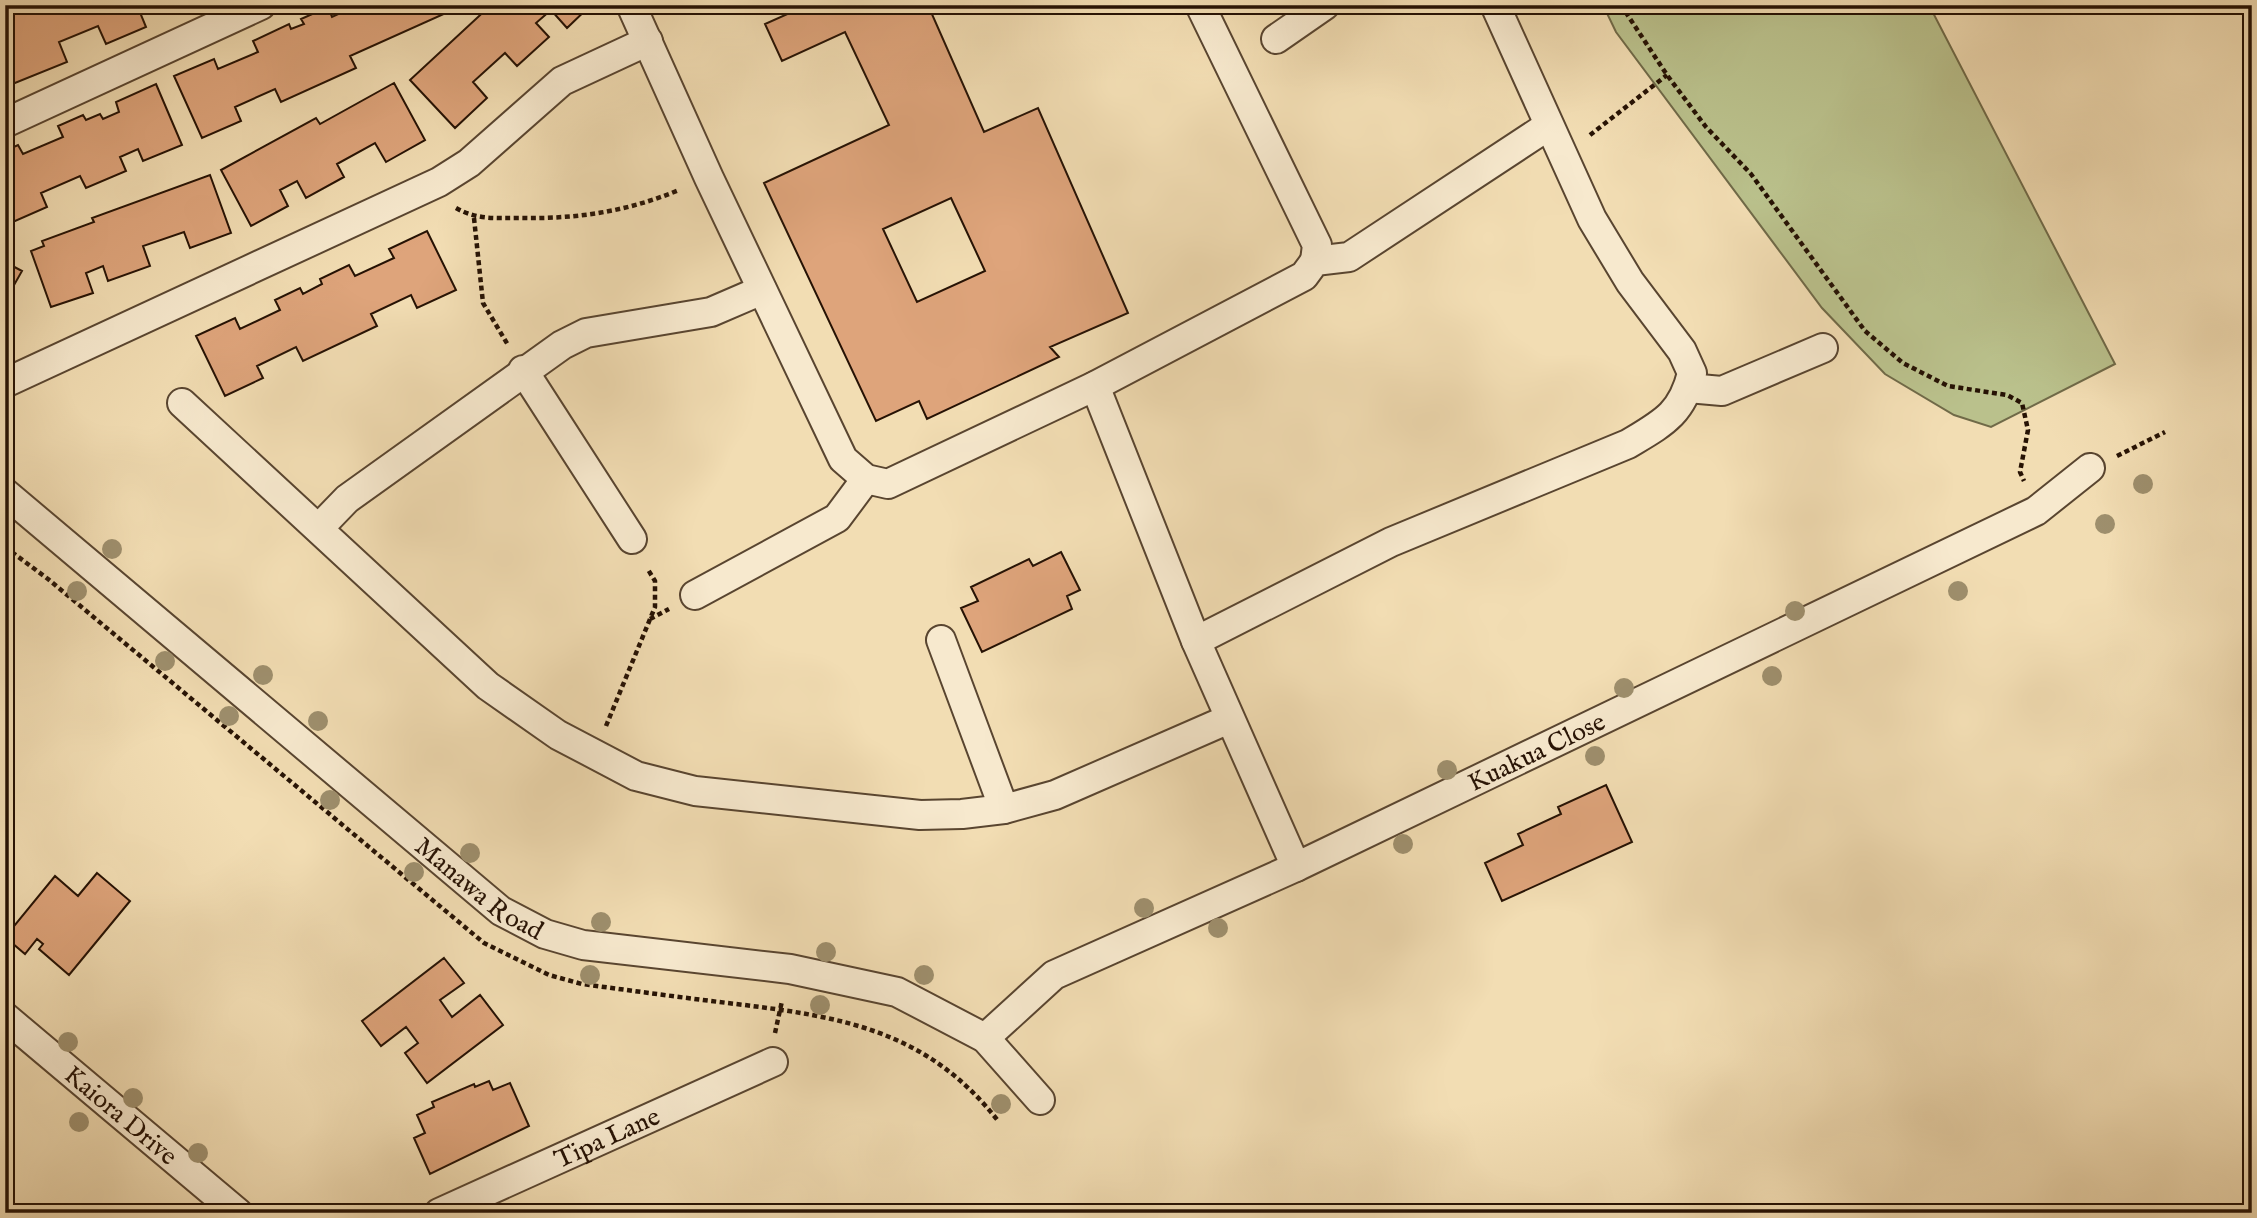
<svg xmlns="http://www.w3.org/2000/svg" width="2257" height="1218" viewBox="0 0 2257 1218" font-family="'IM FELL English',serif">
  <rect width="100%" height="100%" fill="#f2ddb3"/>
  <filter id="stains"><feTurbulence type="fractalNoise" baseFrequency=".00286" numOctaves="4"/><feColorMatrix values="0 0 0 0 .2 0 0 0 0 .09 0 0 0 0 .02 0 0 0 .5 -.17"/></filter>
  <radialGradient id="worn" r=".72"><stop offset=".6" stop-color="#630" stop-opacity="0"/><stop offset="1" stop-color="#630" stop-opacity=".3"/></radialGradient>
  <path fill="#bac18c" stroke="#706a48" stroke-width="2" d="M1603 5H1929L2115 364 1991 427 1954 415 1885 374 1822 308 1616 32Z"/>
  <path fill="#dea47b" stroke="#261204" stroke-width="2" fill-rule="evenodd" d="M31 5H137L146 27 106 44 98 26 59 42 67 62 5 87V16Z
    M358 5H443L446 13 350 56 356 68 281 102 275 89 235 107 241 121 202 138 174 76 214 59 218 69 258 52 253 41 289 24 291 29 304 24 301 19 328 7 332 17Z
    M491 5H591L567 28 551 10 536 23 549 37 517 66 505 53 473 82 487 98 455 128 410 80Z
    M800 5H946L931 12 984 132 1038 108 1128 313 1050 347 1059 357 927 419 919 401 876 421 764 183 889 125 845 32 782 61 765 24 801 8ZM951 198 985 271 917 302 883 229Z
    M394 83 425 140 386 162 375 143 337 164 344 177 306 198 297 181 280 190 288 206 251 226 221 170 316 118 320 124Z
    M156 84 182 145 143 161 138 149 120 157 126 171 86 188 80 176 41 193 47 207 6 225 5 151 18 145 23 154 63 137 58 126 83 115 86 120 100 114 103 119 119 112 116 102Z
    M210 175 231 233 190 248 184 232 143 246 150 266 108 281 103 266 86 273 93 293 51 307 31 251 44 246 42 241 94 222 92 218Z
    M427 231 456 290 417 308 411 295 371 314 377 326 303 361 296 347 257 366 263 378 225 396 196 336 235 318 240 329 280 310 275 300 300 288 303 294 322 284 320 279 349 265 355 276 394 258 389 249Z
    M5 262 22 271 5 301Z
    M1061 552 1080 590 1067 596 1072 609 982 652 961 608 978 601 971 587 1029 559 1033 566Z
    M1606 785 1632 842 1502 901 1485 863 1523 845 1518 834 1561 814 1558 807Z
    M97 873 130 901 69 975 39 949 43 944 37 939 25 954 5 937 55 876 78 896Z
    M444 958 464 983 440 1000 452 1017 480 995 503 1025 427 1083 405 1053 418 1043 406 1027 381 1046 362 1021Z
    M489 1081 493 1090 510 1083 529 1126 430 1174 414 1138 425 1133 417 1115 434 1107 432 1102 474 1084 475 1087Z"/>
  <g fill="none" stroke-linecap="round" stroke-linejoin="round">
    <g stroke="#594530" stroke-width="32">
      <g id="street">
        <path d="M631 5 709 178 843 459 866 479 888 484 1095 386 1304 276 1315 261 1349 257 1548 126"/>
        <path d="M1200 5 1317 245 1315 261"/>
        <path d="M1276 39 1325 5"/>
        <path d="M5 123 261 5"/>
        <path d="M523 370 632 539"/>
        <path d="M5 383 439 182 469 163 562 81 648 41"/>
        <path d="M1095 386 1196 641 1296 867"/>
        <path d="M1688 388 1722 391 1823 348"/>
        <path d="M182 403 488 686 558 735 636 776 695 791 920 815 962 814 1004 809 1055 795 1229 719"/>
        <path id="s1" d="M5 493 501 911 545 934 583 945 790 969 897 992 985 1038 1040 1100"/>
        <path d="M319 528 347 499 562 345 586 333 711 312 762 290"/>
        <path d="M695 595 837 518 866 479"/>
        <path d="M941 640 1004 809"/>
        <path d="M1196 641 1391 542 1628 444C1663 423 1682 414 1692 373L1682 351 1630 282 1592 219 1495 5"/>
        <path id="s2" d="M5 1017 238 1213"/>
        <path id="s3" d="M985 1038 1054 975 1296 867 2036 511 2090 468"/>
        <path id="s4" d="M439 1213 773 1062"/>
      </g>
    </g>
    <path stroke="#261204" stroke-width="4.5" stroke-dasharray="5 3.5" stroke-linecap="butt" d="M1621 5 1667 75 1706 127 1751 174 1865 331 1903 363 1948 386 2007 395 2022 403 2028 430 2020 472 2024 481
      M1590 135 1667 75
      M456 208C477 220 496 218 519 218 576 219 626 212 679 190
      M474 218 483 303 508 345
      M2117 456 2165 432
      M5 547 48 579 484 943 549 975 582 984C634 991 685 998 736 1004 844 1017 928 1031 999 1122
      M650 619 669 609
      M606 726 655 607V581L647 568
      M775 1033 782 1001"/>
    <use href="#street" stroke="#f7e9ce" stroke-width="28"/>
  </g>
  <g fill="#9e8f6d">
    <circle cx="2143" cy="484" r="10"/>
    <circle cx="2105" cy="524" r="10"/>
    <circle cx="112" cy="549" r="10"/>
    <circle cx="77" cy="591" r="10"/>
    <circle cx="1958" cy="591" r="10"/>
    <circle cx="1795" cy="611" r="10"/>
    <circle cx="165" cy="661" r="10"/>
    <circle cx="263" cy="675" r="10"/>
    <circle cx="1772" cy="676" r="10"/>
    <circle cx="1624" cy="688" r="10"/>
    <circle cx="229" cy="716" r="10"/>
    <circle cx="318" cy="721" r="10"/>
    <circle cx="1595" cy="756" r="10"/>
    <circle cx="1447" cy="770" r="10"/>
    <circle cx="330" cy="800" r="10"/>
    <circle cx="1403" cy="844" r="10"/>
    <circle cx="470" cy="853" r="10"/>
    <circle cx="414" cy="872" r="10"/>
    <circle cx="1144" cy="908" r="10"/>
    <circle cx="601" cy="922" r="10"/>
    <circle cx="1218" cy="928" r="10"/>
    <circle cx="826" cy="952" r="10"/>
    <circle cx="590" cy="975" r="10"/>
    <circle cx="924" cy="975" r="10"/>
    <circle cx="820" cy="1005" r="10"/>
    <circle cx="68" cy="1042" r="10"/>
    <circle cx="133" cy="1098" r="10"/>
    <circle cx="1001" cy="1104" r="10"/>
    <circle cx="79" cy="1122" r="10"/>
    <circle cx="198" cy="1153" r="10"/>
  </g>
  <g text-anchor="middle" stroke-width="6" stroke-linejoin="round" paint-order="stroke">
    <g font-size="26" fill="#261204" stroke="#f7e9ce">
      <text dy="9" stroke="none"><textPath href="#s3" startOffset="625">Kuakua Close</textPath></text>
      <text dy="9" stroke="none"><textPath href="#s1" startOffset="618">Manawa Road</textPath></text>
      <text dy="9" stroke="none"><textPath href="#s2" startOffset="152">Kaiora Drive</textPath></text>
      <text dy="9" stroke="none"><textPath href="#s4" startOffset="184">Tipa Lane</textPath></text>
    </g>
  </g>
  <rect width="2257" height="1218" fill="none" stroke="#f2ddb3" stroke-width="28"/>
  <rect x="7" y="7" width="2243" height="1204" fill="none" stroke="#261204" stroke-width="3.5"/>
  <rect x="14" y="14" width="2229" height="1190" fill="none" stroke="#261204" stroke-width="2"/>
  <rect width="100%" height="100%" filter="url(#stains)"/>
  <rect width="100%" height="100%" fill="url(#worn)"/>
</svg>
